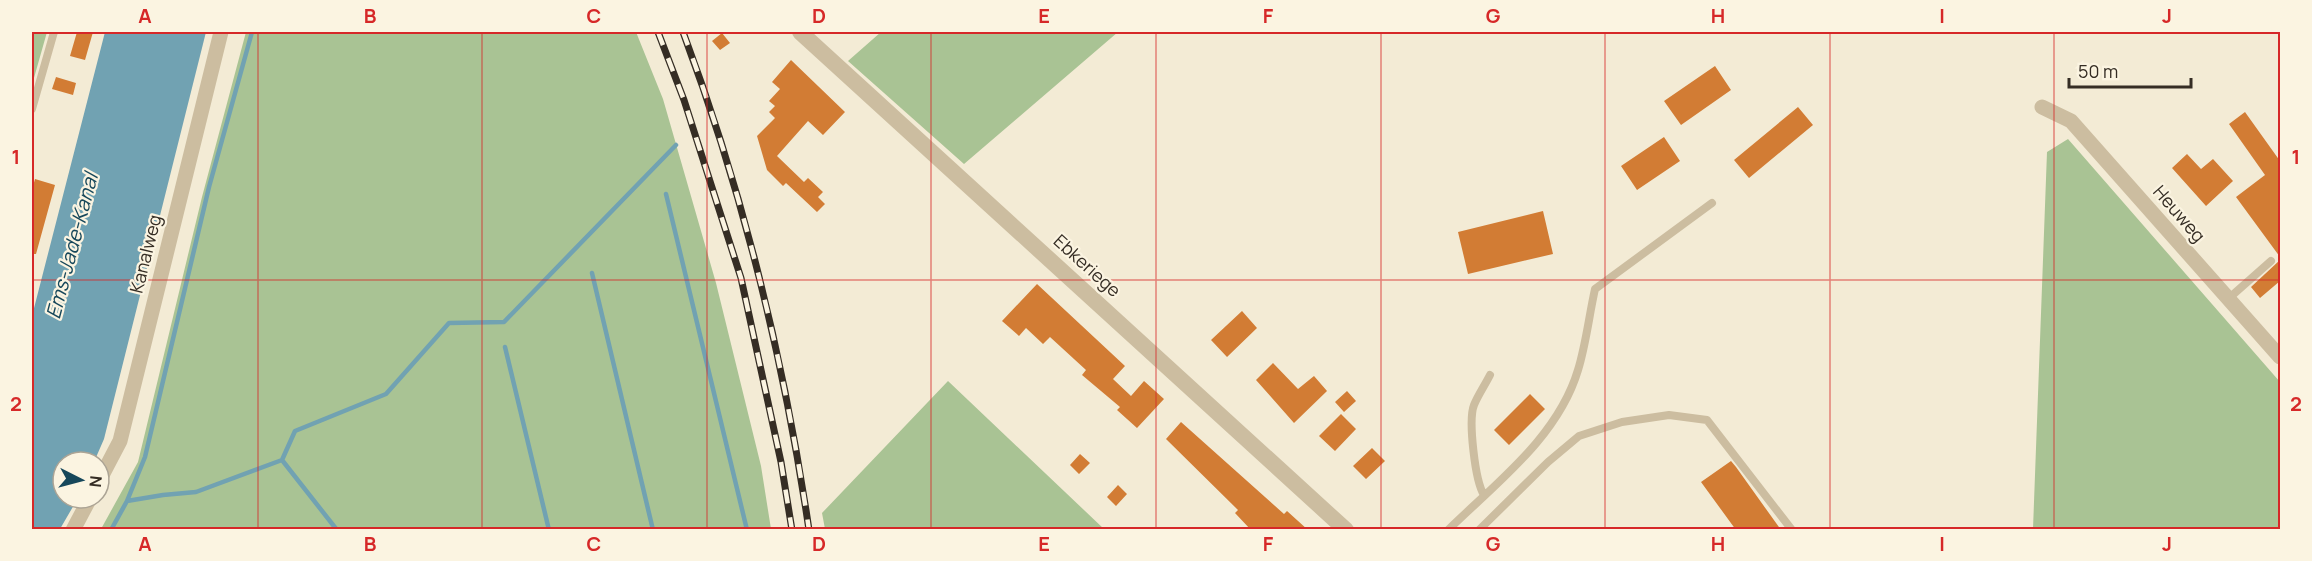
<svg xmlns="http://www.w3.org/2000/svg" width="2312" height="561" viewBox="0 0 2312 561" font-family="Manrope,sans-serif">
  <rect width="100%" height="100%" fill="#f3ebd5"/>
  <path fill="#a9c394" d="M32 32H47L32 85Z
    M246 32H636L663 99 716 283 761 466 771 529H101L138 462 202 197Z
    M881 32H1118L964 164 848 61Z
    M2068 139 2280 382V529H2033L2047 152Z
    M948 381 1104 529H825L822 513Z"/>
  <path fill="#71a2b2" d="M105 32H206L104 439 94 462H63V498H78L60 529H32V316Z"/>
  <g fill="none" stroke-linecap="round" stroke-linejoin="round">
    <path stroke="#71a2b2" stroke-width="4.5" d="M666 194 747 530
      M592 273 653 530
      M505 347 549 530
      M282 460 337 530
      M127 501 163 495 196 492 282 460 295 431 386 394 449 323 504 322 676 145
      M111 530 127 501 145 457 209 187 252 32"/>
  </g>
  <path fill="#d27c34" d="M77 32H93L85 60 70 56Z
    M722 33 730 43 720 50 712 41Z
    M791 60 845 112 823 135 808 121 777 156 804 182 808 178 823 192 818 197 825 204 817 212 786 183 783 186 767 170 757 136 775 118 769 112 775 106 769 101 780 89 772 82Z
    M1715 66 1731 90 1681 125 1664 101Z
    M56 77 76 83 73 95 52 89Z
    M1798 107 1813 125 1749 178 1734 160Z
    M2245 112 2280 161V257L2236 197 2265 175 2229 124Z
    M1664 137 1680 161 1637 190 1621 166Z
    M2187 154 2201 169 2213 159 2233 181 2206 206 2172 168Z
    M35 179 55 185 36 254H32V190Z
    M1543 211 1553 254 1468 274 1458 232Z
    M2280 260V281L2260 298 2251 287Z
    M1037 284 1125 366 1113 379 1131 396 1144 381 1164 399 1137 428 1117 410 1120 407 1082 375 1086 370 1050 337 1043 344 1026 328 1019 336 1002 321Z
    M1242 311 1257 328 1227 357 1211 340Z
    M1273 363 1298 389 1314 376 1327 391 1294 423 1256 380Z
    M1347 391 1356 401 1344 412 1335 402Z
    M1530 394 1545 409 1509 445 1494 430Z
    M1341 414 1356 429 1335 451 1319 436Z
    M1181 422 1284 514 1287 511 1308 530H1251L1235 513 1238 510 1166 439Z
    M1372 448 1385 461 1366 479 1353 466Z
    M1080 454 1090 463 1079 474 1070 465Z
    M1731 461 1736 467 1781 530H1736L1701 482Z
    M1118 485 1127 494 1116 506 1107 497Z"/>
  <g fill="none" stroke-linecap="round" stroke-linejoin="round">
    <path stroke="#ccbda0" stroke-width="8" d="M32 109 54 32
      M2228 299 2271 261
      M1484 495C1475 481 1468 420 1474 405 1478 395 1485 385 1490 375
      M1448 530C1496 483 1558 437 1578 370 1586 344 1589 316 1595 289L1712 203
      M1479 530 1548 462 1579 436 1622 422 1669 415 1707 420 1792 530"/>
    <path stroke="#ccbda0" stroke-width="15" d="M2042 107 2071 121 2280 357
      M99 481 120 441 221 32
      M73 530 90 498"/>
    <path stroke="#ccbda0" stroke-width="16" d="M800 32 1346 530"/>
    <g stroke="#352d24" stroke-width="7">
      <path id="rail" d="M658 32 684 100 741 278 781 462 792 530
        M683 32C743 192 784 360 809 530"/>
    </g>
    <use href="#rail" stroke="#fbf4e1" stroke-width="4.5" stroke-dasharray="14" stroke-linecap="butt"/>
  </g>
  <path fill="none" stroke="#d62828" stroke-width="1.5" stroke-opacity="0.55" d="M258 32V530M482 32V530M707 32V530M931 32V530M1156 32V530M1381 32V530M1605 32V530M1830 32V530M2054 32V530M32 280H2280"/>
  <g text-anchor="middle" stroke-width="4.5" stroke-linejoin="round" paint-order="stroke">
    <g font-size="18" fill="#352d24" stroke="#fbf4e1">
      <text transform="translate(2179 214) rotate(49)" y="6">Heuweg</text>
      <text transform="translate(146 254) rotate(-76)" y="6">Kanalweg</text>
      <text transform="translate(1087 266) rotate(42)" y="6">Ebkeriege</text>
    </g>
    <g font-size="20" font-style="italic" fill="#16475a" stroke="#fbf4e1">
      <text transform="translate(72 246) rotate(-75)" y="7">Ems-Jade-Kanal</text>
    </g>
  </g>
  <rect width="2312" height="561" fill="none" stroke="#fbf4e1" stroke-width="66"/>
  <g transform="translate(81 480) rotate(96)"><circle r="28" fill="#fbf4e1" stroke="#aca495" stroke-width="1.5"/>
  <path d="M0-4.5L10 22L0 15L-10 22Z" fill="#16475a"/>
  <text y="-9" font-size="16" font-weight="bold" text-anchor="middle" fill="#352d24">N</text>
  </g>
  <path d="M2069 78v9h122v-9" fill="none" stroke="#352d24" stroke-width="3"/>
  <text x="2078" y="78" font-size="18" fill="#352d24" stroke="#fbf4e1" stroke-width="4.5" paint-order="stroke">50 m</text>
  <rect x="33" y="33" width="2246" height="495" fill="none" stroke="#d62828" stroke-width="2"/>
  <g font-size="20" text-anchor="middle" font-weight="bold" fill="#d62828">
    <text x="145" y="23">A</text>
    <text x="370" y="23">B</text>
    <text x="594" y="23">C</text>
    <text x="819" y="23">D</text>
    <text x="1044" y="23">E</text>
    <text x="1268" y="23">F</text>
    <text x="1493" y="23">G</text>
    <text x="1718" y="23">H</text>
    <text x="1942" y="23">I</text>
    <text x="2167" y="23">J</text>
    <text x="16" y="164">1</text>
    <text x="2296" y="164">1</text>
    <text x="16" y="411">2</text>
    <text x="2296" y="411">2</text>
    <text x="145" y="551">A</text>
    <text x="370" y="551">B</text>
    <text x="594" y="551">C</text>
    <text x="819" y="551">D</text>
    <text x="1044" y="551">E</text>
    <text x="1268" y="551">F</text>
    <text x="1493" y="551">G</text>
    <text x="1718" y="551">H</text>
    <text x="1942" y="551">I</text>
    <text x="2167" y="551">J</text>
  </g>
</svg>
